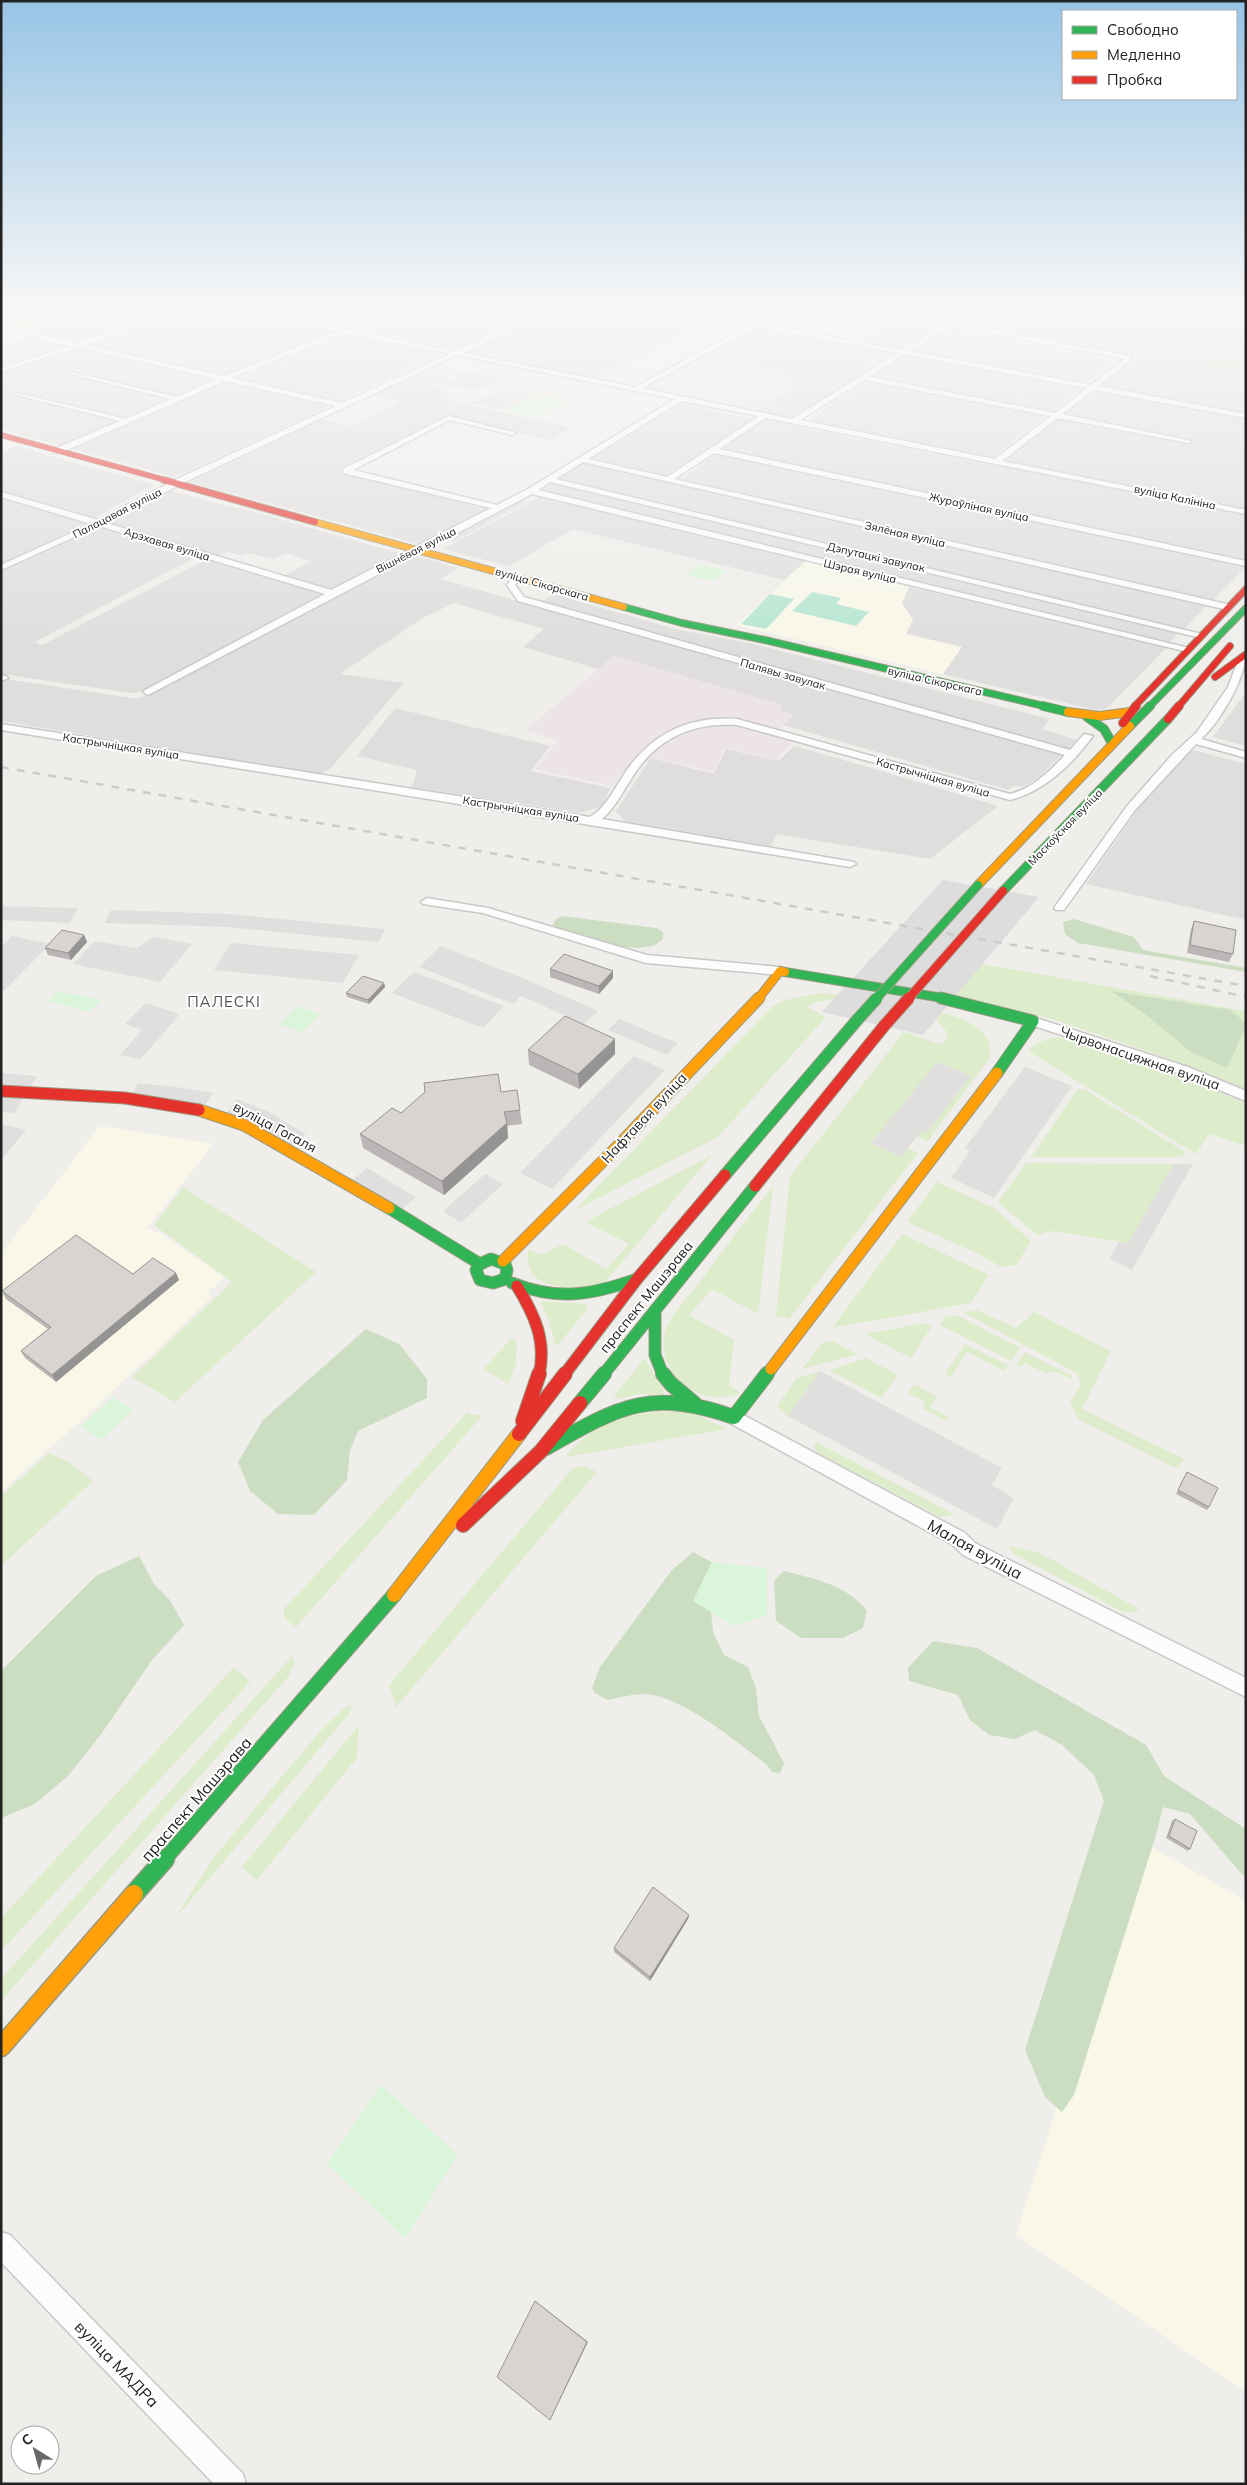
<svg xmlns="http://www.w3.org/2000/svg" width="1247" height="2485" viewBox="0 0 1247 2485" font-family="Mulish,sans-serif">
  <rect width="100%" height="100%" fill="#f0eeeb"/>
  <path fill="#dfdedc" d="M108 306H193L81 343 31 332Z
    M208 306H209L335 332 230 375 219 376 88 345Z
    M238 306H335L333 307 427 323 448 314 505 326 452 350Z
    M566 306H644L715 318 594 379 464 352Z
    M667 306H739L720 315Z
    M945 306H1060L1154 321 1174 306H1246V414L1101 385 1138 358 940 320 953 310 943 307Z
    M903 315 943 323 901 348 860 340Z
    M759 327 888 350 893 353 794 418 758 411 793 388 786 382 797 376 699 358Z
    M944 329 1086 356 1113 362 1086 383 913 350Z
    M345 335 442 354 338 402 238 378Z
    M28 337 67 347 1 367V346Z
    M79 348 216 381 61 446 1 429V373Z
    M904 354H915L1082 387 1052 412 869 377Z
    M423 373 450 378 431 387 453 393 443 399 571 428 550 440 446 416 338 472 486 509 419 544 190 482 322 419 352 426 400 402 373 395Z
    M865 381 1048 414 994 457 806 422Z
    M231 384 326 405 324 409 175 477 73 449 219 385Z
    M1098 390 1246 420V510L1006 460 1061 417 1190 443 1193 440 1065 414Z
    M682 404 753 419 666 475 594 458Z
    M764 420 993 466 1002 465 1246 514V563L722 449Z
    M18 446 78 464 155 485 94 518 1 492V453Z
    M717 453 1246 565V567L1212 601 682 479Z
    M585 463 1208 605 1184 629 557 479Z
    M553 482 1180 631 1170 642 538 491Z
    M170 490 234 508H241L398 553 332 590 283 577 310 561 285 553 274 559 249 553 242 556 227 552 218 556 106 523Z
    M1 496 90 523 1 564Z
    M542 496 700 536 806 561 784 580 573 529 509 566 443 549Z
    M100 526 194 555 196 557 35 642 42 645 207 559 319 592 322 595 142 692 131 693 1 674V571Z
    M411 557H421L458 568 441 579 535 606 554 594 675 629 753 644 1050 719 1042 729 1077 740 1037 779 1023 786H1013L1009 790 783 725 793 715 778 710 783 705 614 656 598 669 523 647 544 629 454 603 421 619 340 674 404 683 330 769 320 774 1 721V683L6 679 118 696 137 699 145 696 343 590Z
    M909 587 1168 646 1107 708 1096 710 943 674 961 647 906 634 902 603Z
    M1246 692V746L1213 737Z
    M395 708 550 746 531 771 610 788 603 806 580 813 412 787 417 770 357 756Z
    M794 746 861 765 998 806 930 859 776 834 771 846 625 821 616 811 651 758 714 774 726 749 778 761Z
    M1193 750 1246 764V920L1086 884 1136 812 1164 777Z
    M1 1124 26 1130 1 1160Z"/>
  <path fill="#ede4e9" d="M335 306H549L542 309 537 308 501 325 448 314 427 323 379 314 373 316 332 307Z
    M699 358 798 376 786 382 794 388 759 410 645 387Z
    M614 656 783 705 779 710 793 715 773 736 792 742 776 760 725 748 714 772 640 755 612 786 535 769 558 740 525 731Z"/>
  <path fill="#f8f7e8" d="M1 306H96L24 330 1 325Z
    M801 306H945L943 307 953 309 940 320 903 313 860 338 771 321Z
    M1060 306H1173L1155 321Z
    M806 561 909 587 902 603 913 620 906 634 962 647 943 674 736 625Z
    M100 1126 213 1144 147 1228 163 1235 224 1277 208 1293 212 1297 99 1404 1 1492V1254Z
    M1141 1841 1246 1901V2392L1016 2235Z"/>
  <path fill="#ddeccb" d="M63 306H93L25 328 6 324Z
    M971 962 1246 1011V1089L1173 1060 1052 1019 945 993Z
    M822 993 846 996C832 1001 819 999 807 1007L826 1017 718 1137 575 1210 772 1007 785 1000Z
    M930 1010C954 1015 998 1026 989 1059L928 1141 917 1136 971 1076 938 1062 871 1143 901 1157 908 1148 918 1153 789 1319 776 1316 790 1176 904 1032 939 1044 945 1042 948 1034C942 1024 934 1019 930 1010Z
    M1057 1037 1070 1039 1139 1061 1246 1103V1146L1209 1134 1196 1154 1028 1051 1039 1042Z
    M1084 1089 1185 1152 1182 1157H1031L1077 1090Z
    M712 1155 606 1281C589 1290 538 1292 530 1269 527 1263 528 1256 528 1249L541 1255 563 1244 606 1269 629 1244 585 1222Z
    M1026 1163 1174 1164 1128 1243 1051 1231 1037 1235 998 1202Z
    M937 1182 994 1208 1031 1241 1016 1265 1001 1267 981 1255 907 1222Z
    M773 1186 758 1314 712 1289 689 1315 734 1340 729 1385 740 1393C720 1400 700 1398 683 1384 669 1373 660 1352 665 1333 670 1315 687 1298 699 1283 723 1250 748 1218 773 1186Z
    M183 1187 316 1272 175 1402 132 1377 232 1282 154 1225Z
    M902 1234 989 1275 971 1303 832 1328Z
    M541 1301 587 1304 588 1308 559 1344H555L550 1323 542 1306Z
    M977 1310 1016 1328 1034 1312 1111 1351 1082 1409 1184 1459 1179 1467H1173L1078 1419 1070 1402 1081 1384 1077 1373 964 1313Z
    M957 1315 1020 1348 1011 1361 940 1325 945 1317Z
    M925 1323 932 1326 911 1358 865 1334Z
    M512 1338 517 1342 516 1363 509 1384 483 1369Z
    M833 1341 857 1354 802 1369 822 1343Z
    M965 1344 1008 1365 1004 1371 967 1352 951 1377 945 1374Z
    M1025 1352 1071 1375 1072 1380 1057 1372 1046 1373 1024 1363 1021 1367 1016 1365Z
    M645 1358 664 1392 662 1395 639 1394 618 1399 614 1396Z
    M866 1358 898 1375 881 1398 829 1370Z
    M820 1371 788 1416 777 1406 796 1379Z
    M914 1384 937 1397 930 1407 948 1417 946 1421 922 1408 925 1402 908 1393Z
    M677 1411 696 1415 728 1429 565 1457C598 1418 628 1413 677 1411Z
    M467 1413 482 1416 296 1627 285 1619 284 1609Z
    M816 1442 948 1511 953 1515 940 1517 816 1452 814 1447Z
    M49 1453 69 1462 93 1481 1 1566V1496Z
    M583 1466 597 1472 396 1707 389 1685 572 1469Z
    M1009 1546 1040 1553 1139 1609 1134 1612H1123L1014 1554Z
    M292 1656 295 1663 288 1677 1 2001V1979Z
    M234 1667 250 1682 1 1951V1918Z
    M352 1705 349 1714 174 1920 214 1857 322 1729 343 1709Z
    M359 1725 357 1758 257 1880 242 1867Z"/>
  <path fill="#cbdec1" d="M1215 358C1226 358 1234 364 1246 365V370L1213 368Z
    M562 916 656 928 663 932V938C659 943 654 946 647 947 625 951 571 938 553 925L556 919Z
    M1074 919 1134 937 1143 950 1246 968V972L1078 943 1065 934 1063 922Z
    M1111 991 1230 1010 1246 1023V1026L1227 1068 1191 1052 1145 1014Z
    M366 1329 399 1344 427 1379V1398L358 1431 350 1450 347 1480 314 1515 278 1514 250 1491 238 1462 263 1420Z
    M693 1552 712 1562 694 1601 711 1612 713 1632 724 1655 748 1667 756 1688 759 1716 784 1763 780 1773 772 1772 766 1764C735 1741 699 1710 661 1697 645 1691 624 1696 608 1700L595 1693 592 1688 600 1667 672 1570Z
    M139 1556 154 1584 169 1599 184 1625 152 1660 102 1733 68 1776 35 1804 1 1818V1671L96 1576Z
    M784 1571C816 1579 847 1585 867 1611L863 1628 843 1638H801L776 1621 774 1581Z
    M933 1641 977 1648 1146 1745 1164 1776 1246 1829V1879L1190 1814 1163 1807 1156 1835 1074 2095 1062 2112 1045 2097 1025 2050 1104 1801 1094 1775 1062 1745 1035 1730 1015 1739 989 1735 970 1720 958 1695 909 1681 908 1668Z"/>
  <path fill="#daf5da" d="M536 394 566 400 534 417 504 410Z
    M699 564 726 571 713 581 685 575Z
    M57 991 101 1000 89 1012 49 1001Z
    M297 1006 320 1014 302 1032 279 1024Z
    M113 1397 133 1410 101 1440 81 1426Z
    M712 1562 767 1568V1615L734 1626 693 1601Z
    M381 2085 458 2155 405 2238 327 2164Z"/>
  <path fill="#b7e6d2" d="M812 592 841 598 836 604 869 612 856 626 792 611Z
    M770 594 794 599 766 629 741 624Z"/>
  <path fill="#e0dfde" d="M462 370 500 378 474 391 441 384 456 377 452 375Z
    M500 390 517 394 524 390 535 393 501 410 473 403Z
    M542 497 562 503 543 513 523 507Z
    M519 500 527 502 453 542 445 539Z
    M1 906 78 908 70 923 50 922 1 920Z
    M111 910 229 914 385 929 379 942 228 927 105 923Z
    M12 936 50 944 4 991 1 990V947Z
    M153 937 192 944 160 982 73 964 95 941 137 948Z
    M231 943 359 955 343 983 214 970Z
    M441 946 530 981 598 1011 584 1024 521 996 513 1004 419 967Z
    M414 972 504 1006 483 1028 392 993Z
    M146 1003 180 1014 141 1059 120 1055 142 1030 125 1024Z
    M619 1019 678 1043 667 1055 608 1030Z
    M634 1056 665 1070 552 1189 520 1173Z
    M937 1062 971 1076 927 1132 922 1130 901 1157 871 1143Z
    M1025 1067 1072 1086 994 1198 951 1178 970 1151 965 1148Z
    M1 1073 37 1076 14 1113 1 1112Z
    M138 1083 176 1087 214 1093 201 1110 128 1100Z
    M237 1099 269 1112 306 1134 287 1149 224 1116Z
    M1174 1164H1193L1132 1270 1110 1259 1118 1242 1128 1243Z
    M367 1168 416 1197 398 1213 348 1184Z
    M485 1174 503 1184 461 1223 443 1211Z
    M820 1371 1002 1468 992 1485 1014 1498 997 1529 788 1416Z"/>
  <path fill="#dedddd" d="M943 880 1039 897 923 1035 822 1012Z"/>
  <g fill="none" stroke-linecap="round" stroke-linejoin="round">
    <g stroke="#c9c8c7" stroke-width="3">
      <path id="street" d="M95 306H103L28 332 77 343 195 306H203L85 345 224 376 338 331 219 306H229L455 351 554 306H561L463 353 635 387 750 325 653 306 755 323 787 306H794L762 324 902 350 938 328 962 324 1130 356 1132 359 1098 386 1246 414V418L1094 390 1062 414 1192 441 1188 443 1058 418 1002 461 1246 510V514L766 418 719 449 1246 561V566L714 453 674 479 1231 605V609L1228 610 583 462 556 479 1206 635 1201 638 550 482 538 490 1193 649 1188 652 532 494 148 695 143 692 145 690 325 594 99 526 1 570V565L91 524 1 497V492L98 520 179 478 336 406 225 381 60 453H54V449L120 421 13 394V392L126 419 171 399 71 374V372L177 397 217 379 78 347 1 372V368L70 346 31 337 1 346V342L24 335 1 330V326L20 331ZM757 327 898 353 792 419 642 388ZM962 328 1125 359 1091 385 909 351 942 331ZM345 333 450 354 342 403 231 378ZM904 354 1087 388 1055 413 869 377ZM457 355 675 399 528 489 497 505 353 470 450 420 512 435 516 433 449 416 343 469V473L491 508 331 590 106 523 185 482ZM864 380 1051 416 995 459 800 420ZM682 401 759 416 667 477 588 459Z
        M514 576 521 578 515 585 524 597 1070 750 1084 734 1093 736C1071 765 1045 791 1010 800L737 725C693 722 657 738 633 776 623 791 616 807 602 819L854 862 856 864 850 867 1 730V724L590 817C605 808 612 793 621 779 647 736 687 715 737 719L1010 794C1033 788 1049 772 1065 755L518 601 507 585Z
        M1246 652C1246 678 1220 722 1201 739L1246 752V758L1196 744 1135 810 1064 910H1056L1054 908 1127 806 1172 755 1197 732 1228 687 1240 655Z
        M1 675 6 676 8 678 1 681Z
        M427 898 488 908 647 955 780 967 786 971 780 975 646 963 483 913 423 904 421 902Z
        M1033 1017 1188 1067 1246 1091V1101L1178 1073 1028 1024 1027 1021Z
        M734 1410 965 1533 975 1543 1246 1678V1697L963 1555 953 1545 728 1422 726 1417 728 1412Z
        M1 2232 10 2235 243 2474 246 2484H214L1 2262Z"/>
    </g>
    <g stroke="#999a82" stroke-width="8">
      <path id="fast-far4" d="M624 607 682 623 765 640 1048 707
        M1149 707 1246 608"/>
    </g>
    <g stroke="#999a82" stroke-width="10">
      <path id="fast-far3" d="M1043 706 1068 712
        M1087 717 1104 729 1112 743
        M1130 726 1150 706
        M1003 891 1168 719
        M785 972 949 999"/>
    </g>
    <g stroke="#999a82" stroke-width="13">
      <path id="fast-far2" d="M941 998 1033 1021 997 1073
        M725 1175 858 1019
        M389 1208 480 1264
        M491 1259 505 1264 507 1270 505 1279 493 1283 480 1280 476 1270 480 1264Z
        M512 1283C558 1301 592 1295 637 1279
        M655 1311V1355L663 1375
        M603 1375 755 1186
        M767 1375 771 1369"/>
    </g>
    <g stroke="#999a82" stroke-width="16">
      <path id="fast-far1" d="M663 1374 671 1384 695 1404
        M580 1403 604 1374
        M546 1448C620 1406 649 1388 734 1417L767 1374
        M164 1860 394 1595"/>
    </g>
    <g stroke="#999a82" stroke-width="21">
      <path id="fast" d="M134 1894 165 1859"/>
    </g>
    <g stroke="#999a82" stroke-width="8">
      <path id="slow-far4" d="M315 522 624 607"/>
    </g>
    <g stroke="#999a82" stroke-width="10">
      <path id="slow-far3" d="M1068 712 1099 716 1130 712
        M978 885 1130 726
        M758 999 780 971 785 972"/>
    </g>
    <g stroke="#999a82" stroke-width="13">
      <path id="slow-far2" d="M199 1110 244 1125 389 1208
        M503 1261 618 1146 759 998
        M771 1369 997 1073"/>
    </g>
    <g stroke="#999a82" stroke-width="16">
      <path id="slow-far1" d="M394 1595 519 1434"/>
    </g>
    <g stroke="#999a82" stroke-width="21">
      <path id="slow" d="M1 2047 134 1894"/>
    </g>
    <g stroke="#999a82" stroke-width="6">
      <path id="jam-far4" d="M1 435 169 481"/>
    </g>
    <g stroke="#999a82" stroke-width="8">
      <path id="jam-far3" d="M164 480 315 522
        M1215 677 1245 655
        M1134 707 1246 589
        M1178 707 1230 646"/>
    </g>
    <g stroke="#999a82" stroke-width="10">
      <path id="jam-far2" d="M1168 719 1179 706
        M1123 723 1136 706"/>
    </g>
    <g stroke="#999a82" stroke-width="13">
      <path id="jam-far1" d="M1 1091 125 1098 199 1110
        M755 1186 884 1026
        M517 1286C534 1314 547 1341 539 1375
        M564 1375 637 1279 725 1175"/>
    </g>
    <g stroke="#999a82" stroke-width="16">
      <path id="jam" d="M523 1421 539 1374
        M519 1434 565 1374
        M463 1525 541 1451 580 1403"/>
    </g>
    <use href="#street" fill="#fdfcfc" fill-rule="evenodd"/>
    <use href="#fast-far4" stroke="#30b455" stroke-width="6"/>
    <use href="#fast-far3" stroke="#30b455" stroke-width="8"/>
    <use href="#fast-far2" stroke="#30b455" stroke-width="11"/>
    <use href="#fast-far1" stroke="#30b455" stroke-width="14"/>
    <use href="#fast" stroke="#30b455" stroke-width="18"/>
    <use href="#slow-far4" stroke="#ff9f0a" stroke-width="6"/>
    <use href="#slow-far3" stroke="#ff9f0a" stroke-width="8"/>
    <use href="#slow-far2" stroke="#ff9f0a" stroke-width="11"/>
    <use href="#slow-far1" stroke="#ff9f0a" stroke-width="14"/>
    <use href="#slow" stroke="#ff9f0a" stroke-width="18"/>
    <use href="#jam-far4" stroke="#e5322d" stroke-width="5"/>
    <use href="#jam-far3" stroke="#e5322d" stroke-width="6"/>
    <use href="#jam-far2" stroke="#e5322d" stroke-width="8"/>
    <use href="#jam-far1" stroke="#e5322d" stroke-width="11"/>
    <use href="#jam" stroke="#e5322d" stroke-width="14"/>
    <path stroke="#ccc" stroke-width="2.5" stroke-dasharray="8 8" stroke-linecap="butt" d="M1 767 1246 986
      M1150 976 1246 997"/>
    <g stroke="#a79c86" stroke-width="10" stroke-linecap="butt">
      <path id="fast-bridge-far1" d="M876 999 978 885"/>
    </g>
    <g stroke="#a79c86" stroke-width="13" stroke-linecap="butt">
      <path id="fast-bridge" d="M858 1019 877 998"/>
    </g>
    <g stroke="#a79c86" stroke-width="10" stroke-linecap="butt">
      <path id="jam-bridge-far1" d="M908 999 1003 891"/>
    </g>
    <g stroke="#a79c86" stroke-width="13" stroke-linecap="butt">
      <path id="jam-bridge" d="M884 1026 909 998"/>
    </g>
    <use href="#fast-bridge-far1" stroke="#30b455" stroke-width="8"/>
    <use href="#fast-bridge" stroke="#30b455" stroke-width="11"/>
    <use href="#jam-bridge-far1" stroke="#e5322d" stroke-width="8"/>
    <use href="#jam-bridge" stroke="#e5322d" stroke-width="11"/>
  </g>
  <path fill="#b9b6b5" d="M1194 921 1233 954 1229 962 1187 953 1191 929Z
    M84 935 87 942 71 960 48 955 45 948Z
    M550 969 613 971V978L599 994 550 977Z
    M384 983 385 987 369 1004 347 997 346 993Z
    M528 1050 615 1054 579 1089 529 1065Z
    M501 1092 520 1110 522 1124 507 1126 508 1138 444 1195 363 1148 360 1134Z
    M176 1273 179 1280 56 1382 25 1358 21 1351 48 1329 6 1299 2 1291 133 1274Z
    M1187 1472 1209 1507 1207 1510 1176 1494Z
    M1175 1819 1190 1849 1188 1851 1166 1838 1172 1821Z
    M689 1915 688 1919 650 1981 614 1952V1948Z"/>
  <path fill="#969493" d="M84 935 87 942 71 960 68 953Z
    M613 971V978L599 994V986Z
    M384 983 385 987 369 1004 368 1000Z
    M615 1039V1054L579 1089 578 1074Z
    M507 1123 508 1138 444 1195 442 1181Z
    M176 1273 179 1280 56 1382 52 1375Z
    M689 1915 688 1919 650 1981V1977Z
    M535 2301 588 2342 550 2420Z"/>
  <path fill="#d7d4d2" stroke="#969493" d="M1194 921 1236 930 1233 954 1190 945Z
    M62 930 84 935 68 953 45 948Z
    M564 954 613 971 599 986 550 969Z
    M363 976 384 983 368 1000 346 993Z
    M565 1016 615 1039 578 1074 528 1050Z
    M498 1074 501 1092 517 1090 520 1110 504 1112 507 1123 442 1181 360 1134 392 1108 401 1113 425 1092 424 1083Z
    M76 1235 133 1274 153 1258 176 1273 52 1375 21 1351 51 1327 2 1291Z
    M1187 1472 1218 1488 1209 1507 1178 1490Z
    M1175 1819 1197 1831 1190 1849 1169 1836Z
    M653 1887 689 1915 650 1977 614 1948Z
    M535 2301 587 2342 550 2420 497 2377Z"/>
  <linearGradient id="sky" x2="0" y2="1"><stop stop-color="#97c4e6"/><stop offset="0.47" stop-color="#f8f7f6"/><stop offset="1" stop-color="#f8f7f6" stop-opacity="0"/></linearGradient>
  <rect width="1247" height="654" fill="url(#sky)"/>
  <g text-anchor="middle" stroke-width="4" stroke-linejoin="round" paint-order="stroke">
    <g font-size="11" fill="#222" stroke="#fff">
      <text transform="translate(1175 497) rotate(12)" y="4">вуліца Калініна</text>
      <text transform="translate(979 507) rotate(12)" y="4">Жураўліная вуліца</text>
      <text transform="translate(117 513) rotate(-27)" y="4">Палацавая вуліца</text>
      <text transform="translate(905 534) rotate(13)" y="4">Зялёная вуліца</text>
      <text transform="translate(167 544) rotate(17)" y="4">Арэхавая вуліца</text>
      <text transform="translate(416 550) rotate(-27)" y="4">Вішнёвая вуліца</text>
      <text transform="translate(876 557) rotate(13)" y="4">Дэпутацкі завулак</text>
      <text transform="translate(860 571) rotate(13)" y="4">Шэрая вуліца</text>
      <text transform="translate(542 584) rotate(16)" y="4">вуліца Сікорскага</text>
      <text transform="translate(783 674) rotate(16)" y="4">Палявы завулак</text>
      <text transform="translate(935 681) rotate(13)" y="4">вуліца Сікорскага</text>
      <text transform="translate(121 746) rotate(9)" y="4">Кастрычніцкая вуліца</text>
      <text transform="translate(933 777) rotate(16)" y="4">Кастрычніцкая вуліца</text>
      <text transform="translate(521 809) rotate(9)" y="4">Кастрычніцкая вуліца</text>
      <text transform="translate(1065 827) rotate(-46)" y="4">Маскоўская вуліца</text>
    </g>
    <g font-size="14" fill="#222" stroke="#fff">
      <text transform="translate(1140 1058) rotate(19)" y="5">Чырвонасцяжная вуліца</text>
      <text transform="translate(644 1118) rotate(-47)" y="5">Нафтавая вуліца</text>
      <text transform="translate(275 1127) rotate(28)" y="5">вуліца Гогаля</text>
      <text transform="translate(646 1297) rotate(-51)" y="5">праспект Машэрава</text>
    </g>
    <g font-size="15" letter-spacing="1" fill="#555" stroke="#fff">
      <text x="224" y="1007">ПАЛЕСКІ</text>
    </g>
    <g font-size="16" fill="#222" stroke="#fff">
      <text transform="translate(975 1549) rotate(29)" y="6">Малая вуліца</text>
      <text transform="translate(196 1799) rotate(-49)" y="6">праспект Машэрава</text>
      <text transform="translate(117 2364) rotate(46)" y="6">вуліца МАДРа</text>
    </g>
  </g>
  <rect width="1247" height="2485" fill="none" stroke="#222222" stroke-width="5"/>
  <rect x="1062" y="10" width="175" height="90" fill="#ffffff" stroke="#a7a7a7"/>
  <rect x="1072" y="26" width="25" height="8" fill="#30b455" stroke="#a7a7a7"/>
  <text x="1107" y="35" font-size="15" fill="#222222">Свободно</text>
  <rect x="1072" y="51" width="25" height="8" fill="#ff9f0a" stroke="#a7a7a7"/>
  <text x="1107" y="60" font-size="15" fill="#222222">Медленно</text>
  <rect x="1072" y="76" width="25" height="8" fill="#e5322d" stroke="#a7a7a7"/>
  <text x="1107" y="85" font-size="15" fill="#222222">Пробка</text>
  <g transform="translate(35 2450) rotate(323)"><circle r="24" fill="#ffffff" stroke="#a7a7a7"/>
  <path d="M0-4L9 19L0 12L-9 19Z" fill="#6a6968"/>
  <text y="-8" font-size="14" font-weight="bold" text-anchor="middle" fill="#222222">С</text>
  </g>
</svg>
